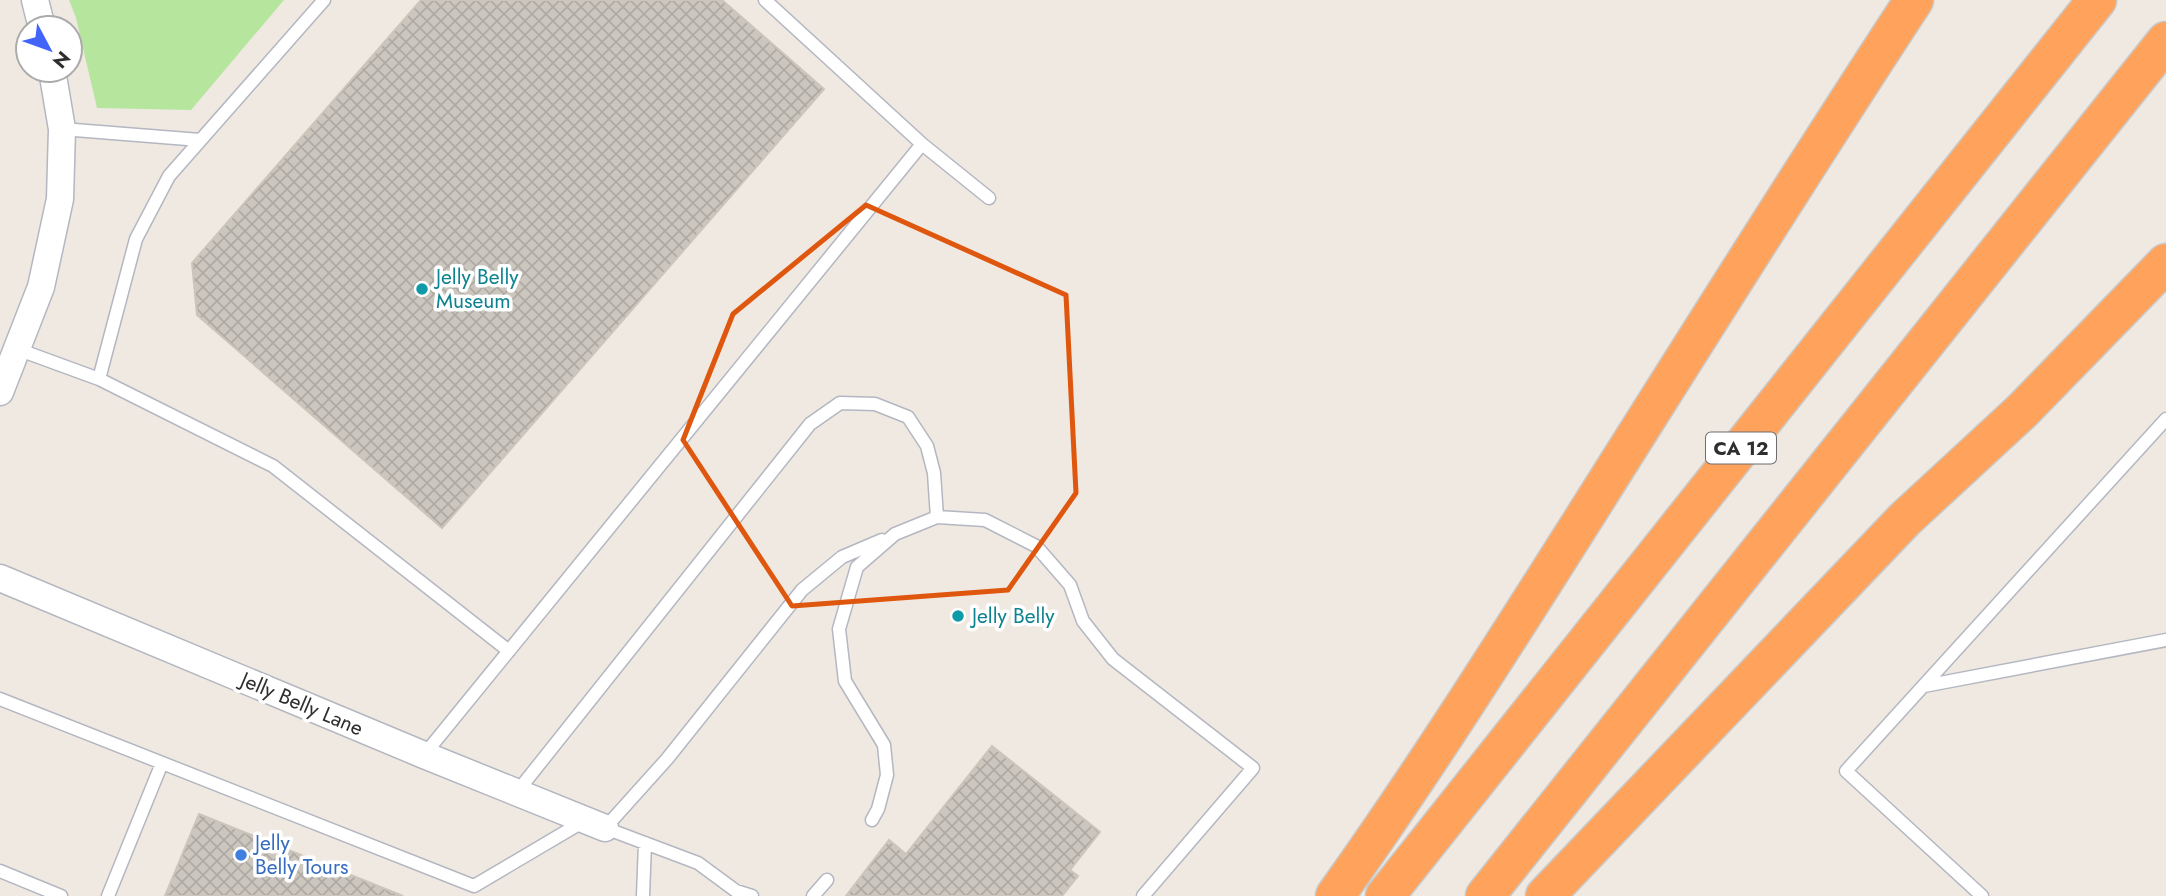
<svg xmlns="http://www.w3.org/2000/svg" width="2166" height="896" viewBox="0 0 2166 896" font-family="Jost,sans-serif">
  <defs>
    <pattern id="building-cross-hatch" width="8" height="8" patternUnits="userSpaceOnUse" patternTransform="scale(1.75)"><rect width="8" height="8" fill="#cbc7bf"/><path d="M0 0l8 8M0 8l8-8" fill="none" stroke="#afaba4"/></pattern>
  </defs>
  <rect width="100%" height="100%" fill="#efe9e1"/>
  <path fill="#b6e59e" d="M69 0H284L191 110 97 108 76 18Z"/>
  <path fill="url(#building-cross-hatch)" stroke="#cbc5ba" stroke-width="2" d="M421 0H722L824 89 442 528 197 315 192 263Z
    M992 746 1100 832 1070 870 1078 876 1062 896H846L889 840 906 854Z
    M199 814 403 896H165Z"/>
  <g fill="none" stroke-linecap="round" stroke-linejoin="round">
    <g stroke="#b4b7c1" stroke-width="15">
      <path id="service" d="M765 0 922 144
        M62 129 200 140
        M17 349 99 379 273 466 509 651
        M99 379 136 239 169 176 324 0
        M1924 686 2166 640
        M0 699 474 886 584 821
        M424 755 922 144 989 198
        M517 792 810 424 840 403 875 404 908 417 927 446 934 473 937 517
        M872 820 878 809 887 775 884 745 845 681 839 629 857 567 895 534 937 517 985 520 1036 546 1070 585 1083 621 1113 659 1253 768 1143 896
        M0 871 61 896
        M108 896 162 763
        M643 896 645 843
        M752 896 736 891 698 863 605 828 667 759 802 590 842 557 882 540
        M813 896 827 880
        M1982 896 1846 771 2166 419"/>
    </g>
    <g stroke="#b4b7c1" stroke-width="29">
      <path id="minor" d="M35 0 42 28
        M0 392 41 287 60 199 62 129 52 70
        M0 578 424 755 605 828"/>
    </g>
    <g stroke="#c9c9c9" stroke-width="41">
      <path id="motorway" d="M1335 896C1426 768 1510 635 1594 502 1700 334 1805 166 1914 0
        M1385 896 2097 0
        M1485 896 2166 41
        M1545 896 1905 519 2022 411 2166 263"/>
    </g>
    <use href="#service" stroke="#fff" stroke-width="12"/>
    <use href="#minor" stroke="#fff" stroke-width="26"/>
    <use href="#motorway" stroke="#ffa35c" stroke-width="38"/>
  </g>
  <path fill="none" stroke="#df570e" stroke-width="5" stroke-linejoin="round" d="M866 205 1066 295 1076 493 1008 590 792 606 683 440 733 314Z"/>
  <g fill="#0f9aa8" stroke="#fff" stroke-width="2.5">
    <circle cx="422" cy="289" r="7"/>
    <circle cx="958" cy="616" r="7"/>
  </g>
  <circle fill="#3f7fe0" stroke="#fff" stroke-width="2.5" cx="241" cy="855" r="7"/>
  <g text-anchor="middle" stroke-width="7" stroke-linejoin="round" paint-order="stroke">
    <rect fill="#fff" stroke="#6d6d6d" stroke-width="2" x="1706" y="432.5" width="70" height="31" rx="5"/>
    <g font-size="19" font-weight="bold" fill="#2e2e2e">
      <text x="1741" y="455">CA 12</text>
    </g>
    <g font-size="21" fill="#0d838f" stroke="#fff" text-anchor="start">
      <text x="436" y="284">Jelly Belly<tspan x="436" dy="24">Museum</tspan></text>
      <text x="972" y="623">Jelly Belly</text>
    </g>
    <g font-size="21" fill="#2e2e2e" stroke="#fff">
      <text transform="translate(302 704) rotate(23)" y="7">Jelly Belly Lane</text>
    </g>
    <g font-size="21" fill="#366cbe" stroke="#fff" text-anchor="start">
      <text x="255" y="850">Jelly<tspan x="255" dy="24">Belly Tours</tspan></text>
    </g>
  </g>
  <g transform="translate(49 49) rotate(131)"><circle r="33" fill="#ffffff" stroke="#ababab" stroke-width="2"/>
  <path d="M0-5L12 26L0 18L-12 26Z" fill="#4264fb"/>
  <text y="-10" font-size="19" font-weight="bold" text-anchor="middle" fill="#2e2e2e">N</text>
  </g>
</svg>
